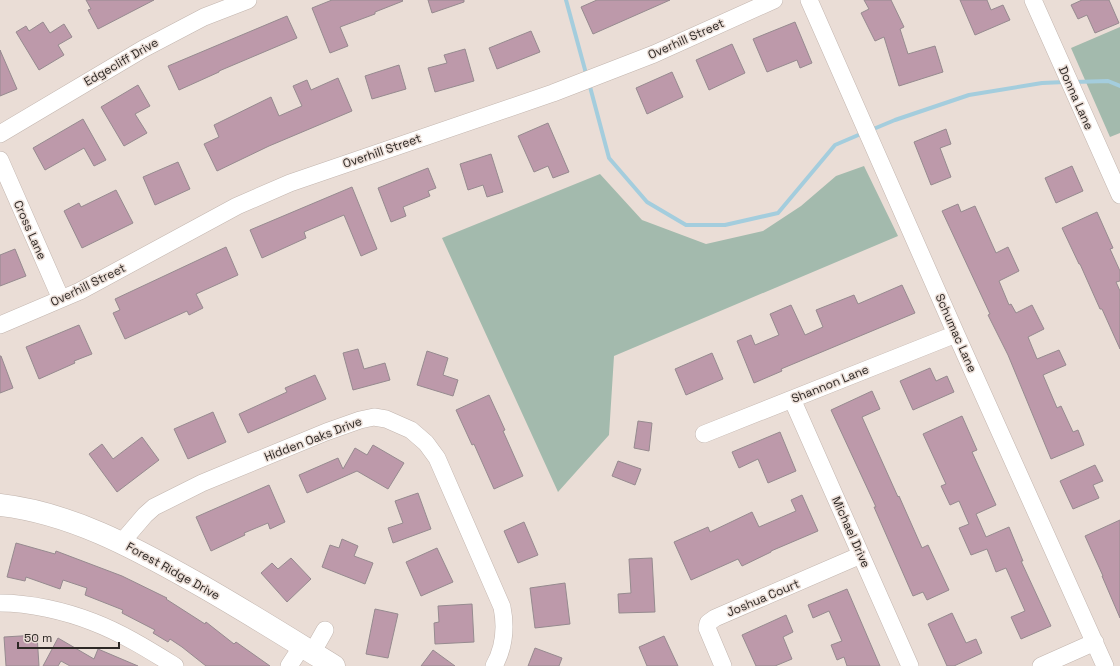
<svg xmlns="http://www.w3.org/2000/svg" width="1120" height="666" viewBox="0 0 1120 666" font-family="'Space Grotesk',sans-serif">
  <rect width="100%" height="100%" fill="#eaddd6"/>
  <path fill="#a3baad" d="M1120 27V133L1110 137 1071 48Z
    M864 166 898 236 614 356 609 435 558 492 442 238 600 174 642 220 706 244 763 231 801 206 836 176Z"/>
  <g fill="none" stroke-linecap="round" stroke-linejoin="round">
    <path stroke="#a4cddd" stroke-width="4" d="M566 0 587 77
      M1074 82 1108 81 1120 86
      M589 83 609 158 647 202 686 225H725L778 213 835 145 863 133
      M871 130 895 120 969 95 1042 83 1065 82"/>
  </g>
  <path fill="#bd99aa" stroke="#968a8f" d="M86 0H154L98 29 88 10 91 9Z
    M332 0H402L403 1 375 12V14L340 27 348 46 330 53 312 8Z
    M428 0H464V2L432 13Z
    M597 0H670L593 34 581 7Z
    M864 0H891L904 27 900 29 908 54 935 46 943 72 899 86 884 37 875 41 861 13 869 9Z
    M960 0H987L991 10 1003 5 1010 20 975 35Z
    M1082 0H1109L1119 23 1095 33 1087 15 1078 19 1071 5Z
    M287 16 297 38 219 71V72L179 90 168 66Z
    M43 22 50 33 64 24 72 37 58 45 64 55 39 70 16 32 26 26 29 31Z
    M795 22 812 63 800 68 797 60 767 72 753 39Z
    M531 31 540 52 497 69 489 48Z
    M732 44 745 73 709 90 696 60Z
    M465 49 474 81 435 92 428 68 447 63 444 55Z
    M0 50 17 89 0 96Z
    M399 65 406 89 372 99 365 76Z
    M672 72 683 97 647 114 636 88Z
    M338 78 352 111 269 146 217 171 204 144 219 137 214 125 271 97 279 116 302 106 293 86 307 80 311 90Z
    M138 85 150 106 135 114 147 133 124 146 101 107Z
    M83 119 106 160 94 166 84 148 45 170 33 148Z
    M548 123 569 172 553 178 548 166 534 172 518 136Z
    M946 129 951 144 940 148 951 177 931 185 914 142Z
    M491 154 503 192 487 197 483 185 468 190 460 164Z
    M178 162 190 189 155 205 143 177Z
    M1072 166 1083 191 1056 203 1045 178Z
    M428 168 436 188 428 191 430 196 403 207 406 216 391 222 378 188Z
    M352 187 377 249 361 256 344 215 304 232 306 238 262 258 250 230Z
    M116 190 133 223 82 248 64 211 79 203 81 207Z
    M958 204 961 212 975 206 996 253 1008 247 1019 271 999 281 1009 305 1011 304 1016 313 1032 305 1044 329 1028 337 1037 359 1059 350 1066 365 1043 375 1057 408 1061 406 1073 432 1078 430 1084 445 1051 459 1008 355 988 315 990 314 942 211Z
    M1097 212 1113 248 1110 249 1120 271V281L1116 282 1120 291V349L1102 309H1100L1080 264H1079L1062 228Z
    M226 247 238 275 196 294 203 308 189 315 187 311 125 339 113 313 120 310 115 299Z
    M15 249 26 276 0 286V255Z
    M902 285 915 313 781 369 782 371 754 383 737 341 751 335 755 345 779 335 770 314 791 305 805 335 823 327 816 310 854 295 858 304Z
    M79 325 92 354 74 361 75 363 39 379 26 347Z
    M358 349 364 369 385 363 390 380 353 390 343 353Z
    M427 351 448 358 443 375 458 380 453 396 417 385Z
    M712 353 723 379 686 395 675 369Z
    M0 356H1L13 388 0 393Z
    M930 368 936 381 947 376 954 392 913 410 900 381Z
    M315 375 326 399 248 433 239 414 287 392 285 388Z
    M872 391 880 409 862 417 898 497 899 496 922 548 928 545 949 590 927 600 923 592 913 596 874 507H876L831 410Z
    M489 395 505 430 503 431 523 476 494 489 474 444 472 445 456 410Z
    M213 412 226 442 188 459 174 429Z
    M962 416 977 450 972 452 996 505 976 514 986 537 1009 527 1023 561H1021L1051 626 1021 639 1011 617 1025 611 1006 568 996 572 987 549 971 555 959 528 969 524 959 501 950 505 941 486 946 484 923 434Z
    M638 421 652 423 649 451 634 448Z
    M780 432 796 471 768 483 758 459 739 468 732 452Z
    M142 437 159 460 117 492 89 454 102 444 113 459Z
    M373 445 404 463 388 489 357 471 307 493 299 475 338 458 343 469 355 448 367 455Z
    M618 461 641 469 635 485 612 476Z
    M1095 465 1103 481 1093 485 1099 498 1073 509 1060 481Z
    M269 485 285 522 270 529 268 523 244 533 245 535 211 551 196 517Z
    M418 493 431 529 393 543 388 528 403 523 395 501Z
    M802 495 818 531 771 551V552L742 566 738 559 691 580 674 542 708 527 710 532 752 512 759 527 796 511 791 500Z
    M1120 520V618L1102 576H1103L1085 536Z
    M524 522 538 555 518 563 504 531Z
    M342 539 358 546 354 556 373 563 365 584 322 567 330 545 339 548Z
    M16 543 55 554 56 551 122 576 167 598 166 599 205 624 206 622 234 644 236 642 270 666H206L182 647 170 639 168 642 153 633 155 630 122 613 123 610 85 595 87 588 63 580 60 589 26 577 25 581 7 577Z
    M437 548 453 582 421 596 406 562Z
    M291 558 311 579 287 602 261 573 272 563 278 569Z
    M652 558 655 612 619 613 618 594 631 593 629 559Z
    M565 583 570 624 535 628 530 588Z
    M847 589 880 666H847L844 657 837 660 831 645 842 641 829 611 813 618 808 605Z
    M472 604 474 642 435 644 434 623 439 622 438 606Z
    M375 609 398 614 388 658 366 654Z
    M952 613 966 643 976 639 982 653 954 666H947L928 624Z
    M786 615 793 632 783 637 792 659 775 666H756L742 635Z
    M37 635 39 666H6L4 637Z
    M664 636 678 666H647L639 647Z
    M58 638 94 659 98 649 138 666H70L61 661 58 666H43Z
    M535 648 562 658 559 666H528Z
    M433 650 455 666H421Z"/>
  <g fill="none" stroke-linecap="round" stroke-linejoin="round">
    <g stroke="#c2b5ae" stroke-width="18">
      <path id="minor" d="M809 0 956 334 1105 666
        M1033 0 1120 195
        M0 134 143 49 204 17 248 0
        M0 160 61 299
        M0 325 80 291 237 206 290 183 553 93 654 54 774 0
        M792 399 910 666
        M704 434 956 334
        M121 543 145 515 154 507 202 483 326 432 360 420 374 417 386 419 411 430 426 443 437 458 502 607C506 627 504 648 494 666
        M0 603C30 603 65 611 93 622 122 633 149 650 175 666
        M312 653 325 630
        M289 666 302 646
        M723 666 707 628 708 623 715 618 861 555
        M1041 666 1095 642"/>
    </g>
    <g stroke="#c2b5ae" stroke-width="23">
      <path id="major" d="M0 505C70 513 133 547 193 581 241 608 287 637 334 666"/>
    </g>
    <use href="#minor" stroke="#fff" stroke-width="17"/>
    <use href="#major" stroke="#fff" stroke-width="22"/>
  </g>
  <g text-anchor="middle" stroke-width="3" stroke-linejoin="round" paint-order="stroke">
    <g font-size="12" fill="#2d2825" stroke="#eaddd6">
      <text transform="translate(686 39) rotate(-24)" y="4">Overhill Street</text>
      <text transform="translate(121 62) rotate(-30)" y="4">Edgecliff Drive</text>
      <text transform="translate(1076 98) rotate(66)" y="4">Donna Lane</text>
      <text transform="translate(382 151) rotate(-19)" y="4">Overhill Street</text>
      <text transform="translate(30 230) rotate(66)" y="4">Cross Lane</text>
      <text transform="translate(88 285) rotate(-26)" y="4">Overhill Street</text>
      <text transform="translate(956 333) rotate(66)" y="4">Schumac Lane</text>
      <text transform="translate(830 384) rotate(-22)" y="4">Shannon Lane</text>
      <text transform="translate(313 439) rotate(-21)" y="4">Hidden Oaks Drive</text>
      <text transform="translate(851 532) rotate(66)" y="4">Michael Drive</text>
      <text transform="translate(173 571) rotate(29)" y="4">Forest Ridge Drive</text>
      <text transform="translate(763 598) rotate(-23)" y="4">Joshua Court</text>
    </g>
  </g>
  <path d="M18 642v6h101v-6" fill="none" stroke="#2d2825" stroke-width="2"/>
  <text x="24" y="642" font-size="12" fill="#2d2825" stroke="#eaddd6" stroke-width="3" paint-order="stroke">50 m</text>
</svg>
